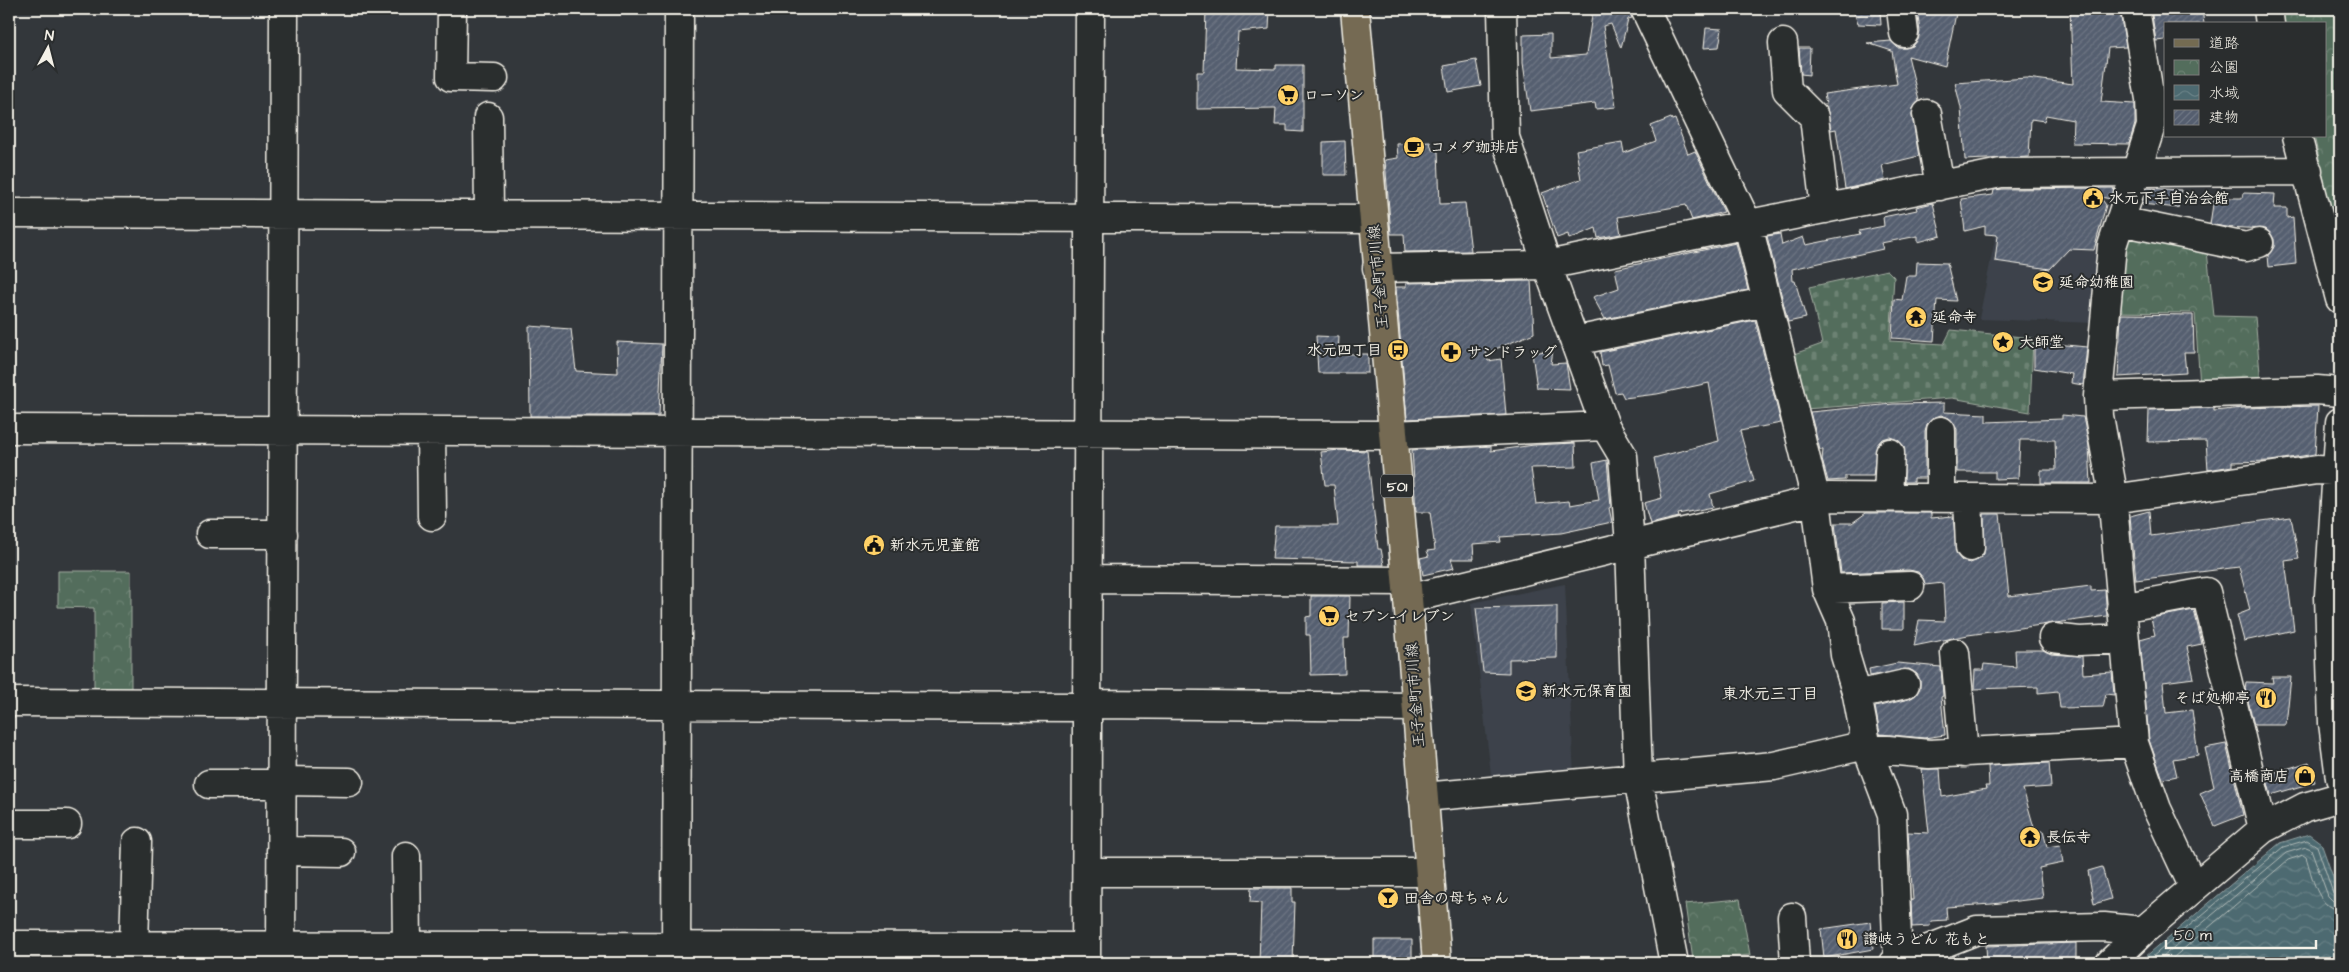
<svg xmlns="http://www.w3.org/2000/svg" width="2349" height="972" viewBox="0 0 2349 972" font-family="'Architects Daughter','Klee One',sans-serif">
  <defs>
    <pattern id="cemetery-stones" width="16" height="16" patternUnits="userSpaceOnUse" patternTransform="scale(1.25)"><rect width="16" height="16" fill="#536d5c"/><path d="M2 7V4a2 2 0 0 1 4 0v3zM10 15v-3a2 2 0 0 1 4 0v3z" fill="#6c8273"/></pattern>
    <pattern id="park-crowns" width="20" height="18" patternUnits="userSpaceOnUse" patternTransform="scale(1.25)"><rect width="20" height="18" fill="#536d5c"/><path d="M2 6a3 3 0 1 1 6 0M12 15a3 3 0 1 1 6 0" fill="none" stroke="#6c8273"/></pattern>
    <pattern id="water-waves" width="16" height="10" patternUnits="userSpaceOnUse" patternTransform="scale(1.25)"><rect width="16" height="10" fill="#4d6a71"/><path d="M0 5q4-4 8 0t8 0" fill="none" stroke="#678085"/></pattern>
    <pattern id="building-hatch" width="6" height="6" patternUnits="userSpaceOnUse" patternTransform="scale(1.25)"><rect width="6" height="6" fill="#555e6f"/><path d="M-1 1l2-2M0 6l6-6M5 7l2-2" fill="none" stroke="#6e7684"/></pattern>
  </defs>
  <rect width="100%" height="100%" fill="#33373b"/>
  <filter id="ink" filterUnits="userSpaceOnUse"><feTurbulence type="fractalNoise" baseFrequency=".02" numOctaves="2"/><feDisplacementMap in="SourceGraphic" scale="10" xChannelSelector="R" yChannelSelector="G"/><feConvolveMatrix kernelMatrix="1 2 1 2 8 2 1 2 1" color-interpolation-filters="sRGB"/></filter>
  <g filter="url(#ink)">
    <path fill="#3d434b" d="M2056 216 2111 221 2096 323 1979 319 1998 224Z
      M1565 584 1574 778 1492 783 1471 603Z
      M788 953 960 955V963H788Z"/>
    <path fill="url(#cemetery-stones)" stroke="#a4afa2" d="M1887 270 1894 277 1890 341 1944 344 1951 330 2033 338 2030 412 1952 398 1805 409 1794 354 1822 344 1809 287Z"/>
    <path fill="url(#park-crowns)" stroke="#a4afa2" d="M2280 9H2340V251L2314 136H2325V24H2284Z
      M2123 227 2206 242 2214 316 2255 317 2261 384 2200 386 2195 313 2112 312Z
      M58 571H131V692L94 693V608L58 607Z
      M1740 899 1750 955 1693 960 1685 904Z"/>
    <path fill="url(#water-waves)" stroke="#90a0a1" d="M2309 834 2321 843 2340 897V963H2138L2280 843Z"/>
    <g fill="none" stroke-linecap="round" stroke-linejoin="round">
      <path stroke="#b1bbb8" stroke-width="1" d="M2145 963 2283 847 2307 840 2317 846 2333 893 2340 896
        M2155 963 2286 853 2306 847 2311 849 2328 896 2333 901 2340 902
        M2167 963 2288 860 2303 855 2306 857C2312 875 2317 909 2340 910"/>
    </g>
    <path fill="url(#building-hatch)" stroke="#f4f1e8" d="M1206 9H1270L1269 29 1238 32 1236 68 1276 69V65H1303V132L1287 131V125H1275L1276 108 1197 109V72H1204Z
      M1593 9H1630L1632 18 1628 19 1621 48 1611 24 1603 26 1616 107 1596 109 1595 103 1530 111 1523 63V35L1551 34V58L1586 55Z
      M1853 9H1880L1881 25 1858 24Z
      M1917 9H1957L1945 66 1908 56 1919 101 1913 108 1912 116 1919 156 1882 165 1885 180 1845 189 1836 129 1831 130 1824 94 1897 84 1892 51 1867 43 1891 41 1898 48H1905L1913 46 1918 40 1920 32Z
      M2070 9H2097V13L2120 12 2126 47 2108 48 2101 102 2135 104V124L2129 144 2072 143 2073 120 2046 115 2044 121 2031 119 2029 157 1965 160 1961 108 1955 83 2027 78 2073 84Z
      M2151 9H2202L2204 24H2165V40L2156 41Z
      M1706 28 1722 29 1719 47 1704 48Z
      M1799 48H1810L1809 75 1801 74Z
      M1476 60 1481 86 1448 92 1444 66Z
      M1671 118 1672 120 1675 119 1688 154 1695 151 1724 212 1692 220 1686 205 1618 217 1621 234 1598 238 1596 228 1569 239 1568 234 1557 238 1542 193 1581 179 1576 150 1622 142 1624 153 1656 141 1651 126Z
      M1345 141 1346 175H1323V142Z
      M1430 142 1432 150 1438 151 1440 204 1465 203 1471 251 1405 252 1404 234H1391L1385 160 1398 158 1397 144Z
      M2114 188 2111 199 2100 197 2106 205 2094 250 2069 249 2050 269 1995 261 1998 235 1985 234V226L1965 231 1961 199 1993 195 1994 190 2003 189Z
      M2147 188 2181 190 2178 208 2142 204Z
      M2243 193 2275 194 2274 208H2287V218L2293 217 2296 264 2269 267 2268 255 2274 247V239L2266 229 2225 227 2210 224 2214 198H2242Z
      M1933 203 1941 236 1918 242V236L1881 243 1883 249 1792 269 1793 281H1795L1806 318 1788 322 1767 236 1780 234 1782 245 1803 237 1806 245 1860 234 1859 231 1884 226 1883 217 1917 210 1916 207Z
      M1736 243 1748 290 1605 319 1593 297 1619 288 1615 269Z
      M1917 262 1947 263 1956 301 1937 300 1934 341 1892 338 1894 299 1902 300 1906 276H1916Z
      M1531 281 1534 333 1486 353 1488 361 1501 359 1506 415 1407 419 1396 287H1406V283Z
      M2121 314 2193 315 2194 352H2184L2186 373 2118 377Z
      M1755 320 1781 423 1740 431 1754 481 1710 494 1713 507 1678 514 1679 517 1650 524 1644 503 1662 498 1654 458 1719 441 1709 383 1657 394 1624 398 1621 392 1615 393 1608 365 1602 366 1600 352Z
      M529 326 571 329 576 371 618 373 617 342 662 344 659 416H530Z
      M1316 336 1339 337 1338 354H1368V373H1318Z
      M2034 342 2087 347 2083 385 2071 383 2072 374 2034 368Z
      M1553 350 1551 364 1566 363 1570 389 1537 388 1532 353Z
      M1944 403V412L1986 414V422L2062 419V415L2083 417 2089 446 2091 483H2041V470H2056L2055 440H2020L2018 478 1995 479V472H1957V429L1949 418 1941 415 1933 418 1927 424 1925 431V478H1914V482H1904V446L1898 440 1890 437 1882 439 1877 445 1873 476H1845V480L1828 481 1822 460 1823 450H1820L1810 412 1893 404Z
      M2318 406 2315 454 2271 461 2232 462V466L2208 470 2206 441 2148 442 2149 410 2214 408V411L2243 408Z
      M1575 443 1576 467 1531 468 1536 504 1569 501 1570 505 1599 500 1593 463 1607 460 1611 507 1609 508 1612 522 1561 533 1500 537 1501 542 1473 544 1474 559H1451L1454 568 1423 575 1420 558 1429 556 1427 551 1435 550 1430 512H1416L1412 450 1491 446V451L1534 445Z
      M1339 450 1367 451 1378 549H1381L1384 565H1358V561L1272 559 1275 526H1338L1334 485H1325L1321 452Z
      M2149 511 2151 536 2291 517 2299 559 2285 561 2294 630 2244 641 2237 615 2250 610 2239 567 2136 580 2130 516Z
      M1866 513H1931V518L1953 516 1957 555 1962 561 1970 563 1978 560 1984 554V514H2000L2009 596 2091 586V591L2105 590 2107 616 1968 635 1914 646 1919 620 1945 621 1943 583 1925 585 1923 578 1918 572 1909 570 1841 573 1835 523H1852Z
      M1311 596H1350L1349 638H1344L1345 674 1311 675 1310 635H1306V617L1311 616Z
      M1904 602V629H1882V603Z
      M1557 606V658L1509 659V673L1483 672 1476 608Z
      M2194 610 2202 644 2187 647 2194 678 2163 682 2166 713 2192 710 2198 755 2173 759 2177 776 2163 779 2149 740 2140 639 2155 635 2151 618Z
      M2015 650H2043L2051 654 2082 656 2083 674 2112 672 2114 695 2106 694 2103 707 2060 708 2058 691 2038 693V687L1974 689 1975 670H1983L1984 664 2016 667Z
      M1897 663 1941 667 1943 696 1941 697 1945 735 1924 738 1880 734 1875 707 1909 699 1916 695 1920 688V680L1917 674 1909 669 1870 676 1869 669Z
      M2272 677H2291L2286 725H2254L2245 688 2246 682 2273 683Z
      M2211 688H2213L2217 706 2214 707Z
      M2226 744 2243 815 2215 826 2200 793 2214 787 2205 748Z
      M2309 762 2315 782 2271 795 2266 775Z
      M2049 763 2051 787 2023 789 2035 831H2043L2047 847 2060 845 2063 863 2039 868 2043 898 1992 904 1946 907 1947 920 1931 921 1930 926 1912 927 1911 900H1913L1908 832 1929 833 1922 769H1940L1942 797 1986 789 1985 786H1989L1988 766Z
      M2102 867 2111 899 2094 904 2088 871Z
      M1251 888H1292V902H1295L1293 963H1259L1261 903 1250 902Z
      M1870 922 1873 949 1824 958 1821 929Z
      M1374 940H1412V963H1374Z
      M2076 943V963H1987L1986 946Z"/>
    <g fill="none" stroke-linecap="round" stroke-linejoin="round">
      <g stroke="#f4f1e8" stroke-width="31">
        <path id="minor" d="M452 9 451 77 494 78
          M1502 9 1505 137 1547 265 1605 426 1623 456 1630 544 1638 779 1674 963
          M1645 9 1748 225 1816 500 1827 589 1841 621 1845 655 1857 695 1867 748 1892 814 1898 963
          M1901 9 1904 33
          M2135 9 2150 99 2151 126 2112 246 2098 396 2099 416 2111 482 2134 743 2157 809 2194 888
          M2268 9 2270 24
          M1783 43 1787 90 1814 117 1825 209
          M1927 114 1940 186
          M488 117 489 215
          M2297 136 2340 299
          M9 213 1373 219
          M2120 221 2246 247 2259 243
          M1377 268 1547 265 2001 173 2308 171
          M1575 341 1765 302
          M2098 396 2317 390 2340 392
          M2340 422 2329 596 2333 723 2340 778
          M9 429 1392 435 1605 426
          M431 431 432 516
          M1941 431V497
          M1888 497 1890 453
          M1968 498 1970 547
          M210 534H283
          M1089 579 1405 581
          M1827 589 1910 586
          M1408 599 1828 497 2112 499 2317 470 2336 471
          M2121 608 2206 592 2263 829
          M2053 638 2079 641 2124 639
          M1955 653 1964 753
          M1857 695 1905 684
          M9 702 1088 707 1099 704 1416 707
          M1867 748 1929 754 2134 743
          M282 781 349 782
          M209 784H282
          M1423 797 1774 766 1866 745
          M9 824H67
          M281 851 341 852
          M406 856 407 946
          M1087 872H1430
          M1792 917 1795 963
          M9 945 1086 947
          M134 945 137 842
          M281 962 284 9
          M676 963 679 9
          M1086 963 1090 9
          M1893 963 1977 930 2104 927 2143 931
          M2110 963 2143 931 2263 829 2305 807 2340 797"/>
      </g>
      <g stroke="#f4f1e8" stroke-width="31">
        <path id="major" d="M1355 9 1408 599 1437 963"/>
      </g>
      <use href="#minor" stroke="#2a2d2e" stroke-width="28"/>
      <use href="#major" stroke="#746b52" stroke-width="28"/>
    </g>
  </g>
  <defs>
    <g id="supermarket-disc" transform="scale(1.125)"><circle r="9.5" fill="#ffd166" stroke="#2a2d2e"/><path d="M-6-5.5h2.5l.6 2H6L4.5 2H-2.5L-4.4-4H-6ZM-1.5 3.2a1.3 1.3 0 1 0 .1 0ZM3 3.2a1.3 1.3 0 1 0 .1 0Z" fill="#111"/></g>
    <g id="cafe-disc" transform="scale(1.125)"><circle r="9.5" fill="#ffd166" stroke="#2a2d2e"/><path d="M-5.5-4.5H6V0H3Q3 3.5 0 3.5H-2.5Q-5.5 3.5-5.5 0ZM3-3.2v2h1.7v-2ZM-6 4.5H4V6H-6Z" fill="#111"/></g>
    <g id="civic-disc" transform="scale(1.125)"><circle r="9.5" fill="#ffd166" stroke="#2a2d2e"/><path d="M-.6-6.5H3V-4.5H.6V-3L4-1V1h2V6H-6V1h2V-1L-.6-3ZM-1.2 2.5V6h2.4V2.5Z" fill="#111"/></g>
    <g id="school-disc" transform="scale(1.125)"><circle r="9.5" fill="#ffd166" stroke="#2a2d2e"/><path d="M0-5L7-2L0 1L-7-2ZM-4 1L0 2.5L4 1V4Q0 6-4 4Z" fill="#111"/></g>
    <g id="temple-disc" transform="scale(1.125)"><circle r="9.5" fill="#ffd166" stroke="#2a2d2e"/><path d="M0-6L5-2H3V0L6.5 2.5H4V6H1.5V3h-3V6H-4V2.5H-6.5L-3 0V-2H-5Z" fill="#111"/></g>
    <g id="sight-disc" transform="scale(1.125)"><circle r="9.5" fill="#ffd166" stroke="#2a2d2e"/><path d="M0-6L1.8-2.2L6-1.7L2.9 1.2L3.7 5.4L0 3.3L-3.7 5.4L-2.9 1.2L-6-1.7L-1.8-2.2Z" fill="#111"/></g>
    <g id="bus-disc" transform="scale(1.125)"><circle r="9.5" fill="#ffd166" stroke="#2a2d2e"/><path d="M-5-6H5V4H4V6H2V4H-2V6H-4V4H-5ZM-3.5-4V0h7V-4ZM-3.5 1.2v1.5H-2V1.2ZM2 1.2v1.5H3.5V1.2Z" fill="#111"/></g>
    <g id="pharmacy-disc" transform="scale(1.125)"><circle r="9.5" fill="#ffd166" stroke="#2a2d2e"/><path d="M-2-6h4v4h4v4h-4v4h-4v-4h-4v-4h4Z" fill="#111"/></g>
    <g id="restaurant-disc" transform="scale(1.125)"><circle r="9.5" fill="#ffd166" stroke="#2a2d2e"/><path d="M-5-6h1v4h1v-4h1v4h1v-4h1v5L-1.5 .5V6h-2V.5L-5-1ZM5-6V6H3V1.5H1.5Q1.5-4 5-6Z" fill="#111"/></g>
    <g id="shop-disc" transform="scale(1.125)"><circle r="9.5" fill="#ffd166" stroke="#2a2d2e"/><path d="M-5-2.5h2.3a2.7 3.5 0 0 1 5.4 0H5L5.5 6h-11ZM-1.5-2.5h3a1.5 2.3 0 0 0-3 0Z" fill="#111"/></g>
    <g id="bar-disc" transform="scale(1.125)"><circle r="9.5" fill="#ffd166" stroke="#2a2d2e"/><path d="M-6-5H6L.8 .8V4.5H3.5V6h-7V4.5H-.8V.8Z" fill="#111"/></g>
  </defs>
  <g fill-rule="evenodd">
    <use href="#supermarket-disc" x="1288" y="95"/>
    <use href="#cafe-disc" x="1414" y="147"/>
    <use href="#civic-disc" x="2093" y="198"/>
    <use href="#school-disc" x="2043" y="282"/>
    <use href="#temple-disc" x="1916" y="317"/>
    <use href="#sight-disc" x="2003" y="342"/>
    <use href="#bus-disc" x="1398" y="350"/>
    <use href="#pharmacy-disc" x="1451" y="352"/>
    <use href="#civic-disc" x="874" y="545"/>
    <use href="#supermarket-disc" x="1329" y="616"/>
    <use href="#school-disc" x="1526" y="691"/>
    <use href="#restaurant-disc" x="2266" y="698"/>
    <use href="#shop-disc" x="2305" y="776"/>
    <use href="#temple-disc" x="2030" y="837"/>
    <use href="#bar-disc" x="1388" y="898"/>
    <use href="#restaurant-disc" x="1847" y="939"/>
  </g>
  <g text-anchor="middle" stroke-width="4" stroke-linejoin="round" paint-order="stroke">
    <rect fill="#2a2d2e" stroke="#b7b6b0" stroke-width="1" x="1381" y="474.5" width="32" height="23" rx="4"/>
    <g font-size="14" font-weight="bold" fill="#f4f1e8">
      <text x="1397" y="491">501</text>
    </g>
    <g font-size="15" font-weight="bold" fill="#f4f1e8" stroke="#2a2d2e" text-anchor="start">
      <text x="1304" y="100">ローソン</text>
      <text x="1430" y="152">コメダ珈琲店</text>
      <text x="2109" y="203">水元下手自治会館</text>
      <text x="2059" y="287">延命幼稚園</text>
      <text x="1932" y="322">延命寺</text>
      <text x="2019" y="347">大師堂</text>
      <text x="1382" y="355" text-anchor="end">水元四丁目</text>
      <text x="1467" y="357">サンドラッグ</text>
      <text x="890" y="550">新水元児童館</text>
      <text x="1345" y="621">セブン-イレブン</text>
      <text x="1542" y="696">新水元保育園</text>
      <text x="2250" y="703" text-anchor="end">そば処柳亭</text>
      <text x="2289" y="781" text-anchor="end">高橋商店</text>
      <text x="2046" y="842">長伝寺</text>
      <text x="1404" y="903">田舎の母ちゃん</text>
      <text x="1863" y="944">讃岐うどん 花もと</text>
    </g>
    <g font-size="15" fill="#f4f1e8" stroke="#2a2d2e">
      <text transform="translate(1378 277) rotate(-95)" y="5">王子金町市川線</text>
      <text transform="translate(1415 695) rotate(-94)" y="5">王子金町市川線</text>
    </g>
    <g font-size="16" font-weight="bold" fill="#f4f1e8" stroke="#2a2d2e">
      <text x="1770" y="699">東水元三丁目</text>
    </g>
  </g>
  <rect width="2349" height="972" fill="none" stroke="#2a2d2e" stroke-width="30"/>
  <rect x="15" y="15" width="2319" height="942" fill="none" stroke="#f4f1e8" stroke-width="2" filter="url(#ink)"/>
  <rect x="2164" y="22" width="162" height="115" fill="#2a2d2e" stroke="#7b7b78"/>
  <rect x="2174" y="39" width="25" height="8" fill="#746b52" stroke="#7b7b78"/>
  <text x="2209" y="48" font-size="15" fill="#f4f1e8">道路</text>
  <rect x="2174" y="60" width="25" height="15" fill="url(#park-crowns)" stroke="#7b7b78"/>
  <text x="2209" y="72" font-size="15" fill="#f4f1e8">公園</text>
  <rect x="2174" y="85" width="25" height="15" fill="url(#water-waves)" stroke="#7b7b78"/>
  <text x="2209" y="98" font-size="15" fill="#f4f1e8">水域</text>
  <rect x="2174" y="110" width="25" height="15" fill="url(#building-hatch)" stroke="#7b7b78"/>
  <text x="2209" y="122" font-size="15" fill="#f4f1e8">建物</text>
  <g transform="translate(48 48) rotate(7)" stroke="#2a2d2e" stroke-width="4" paint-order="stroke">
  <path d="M0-4L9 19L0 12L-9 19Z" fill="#f4f1e8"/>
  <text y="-8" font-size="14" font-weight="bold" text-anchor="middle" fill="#f4f1e8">N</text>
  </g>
  <path d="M2166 940v8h150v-8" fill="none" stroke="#f4f1e8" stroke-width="2.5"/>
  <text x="2174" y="940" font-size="15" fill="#f4f1e8" stroke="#2a2d2e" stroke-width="4" paint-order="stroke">50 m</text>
</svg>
